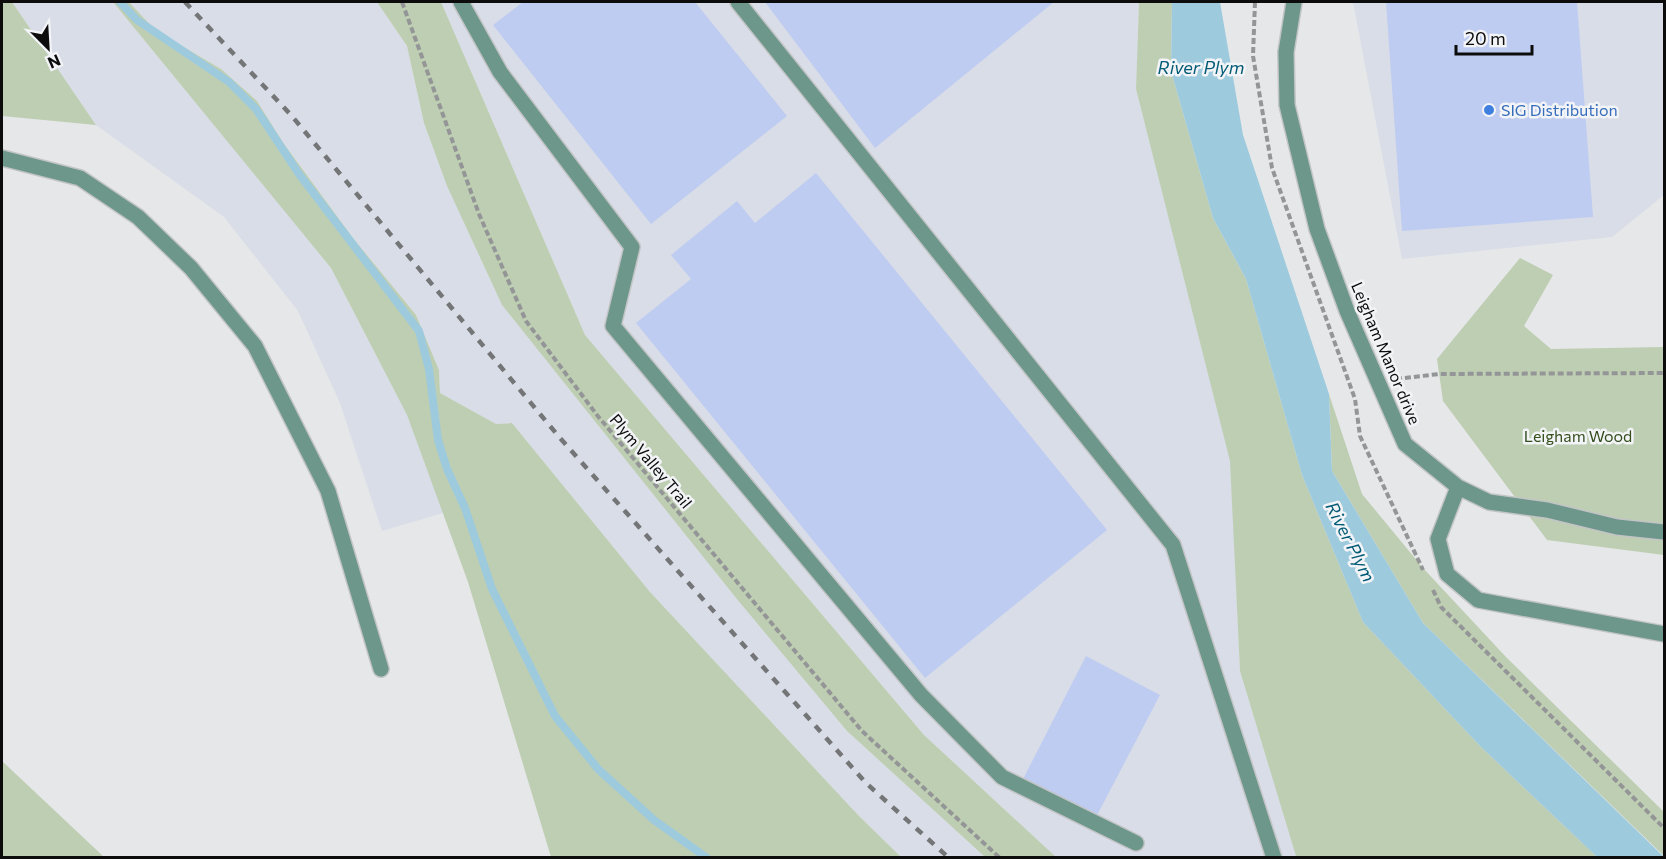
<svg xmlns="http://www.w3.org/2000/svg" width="1666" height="859" viewBox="0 0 1666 859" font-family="Commissioner,sans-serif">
  <rect width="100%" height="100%" fill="#e6e7e9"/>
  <path fill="#d9dde7" d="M12 2H113L331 268 407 415 443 513 382 531 340 403 298 311 224 217 96 125Z
    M129 2H377L407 46 424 123 447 186 502 305 736 598 847 731 985 857H901L859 816 650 592 512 423 496 424 440 393 439 370 416 315 353 238 284 144 257 101 221 69 155 30Z
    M441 2H1139L1136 89 1231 461 1240 671 1297 857H1056L924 735 585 335Z
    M1353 2H1664V195L1612 237 1402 259Z"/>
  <path fill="#beceb3" d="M2 2H12L96 125 2 116Z
    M113 2H129L155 30 221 69 257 101 284 144 353 238 416 315 439 370 440 393 496 424 512 423 650 592 859 816 901 857H551L468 582 407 415 331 268Z
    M377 2H441L585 335 924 735 1056 857H985L847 731 736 598 502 305 447 186 424 123 407 46Z
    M1139 2H1172L1171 71 1213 218 1246 279 1302 475 1363 622 1480 746 1597 857 1296 856 1240 671 1230 461 1136 89Z
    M1520 258 1553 275 1524 326 1551 349 1664 347V555L1547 540 1443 401 1437 359Z
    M1329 394 1362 494 1423 568 1506 657 1664 812V856L1423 623 1332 471Z
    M2 761 104 857H2Z"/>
  <path fill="#9ecade" d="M1172 2H1220L1243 135 1329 394 1332 471 1423 623 1664 857H1597L1480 746 1363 622 1302 475 1246 279 1213 218 1171 71Z"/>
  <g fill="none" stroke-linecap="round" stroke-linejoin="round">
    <path stroke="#9ecade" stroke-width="8" d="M120 2 137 20 229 82 256 109 299 174 419 331 429 369 438 440 447 469 465 508 492 589 555 716 598 769 654 820 707 858"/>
  </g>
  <path fill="#bfccf1" d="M523 2H695L787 116 651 224 493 25Z
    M765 2H1054L875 148Z
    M1386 2H1577L1593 217 1402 231Z
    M816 173 1107 530 925 678 636 323 691 279 671 255 737 201 755 223Z
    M1086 656 1160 695 1094 821 1021 783Z"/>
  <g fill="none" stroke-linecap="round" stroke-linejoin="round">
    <g stroke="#c3c4c6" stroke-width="18">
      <path id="minor" d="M461 2 500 72 632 247 613 326 921 695 1002 777 1136 843
        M738 2 1173 545 1274 858
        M1294 2 1286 52 1287 105 1317 229 1347 311 1405 444 1458 487 1489 502 1547 510 1617 527 1664 532
        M2 158 80 178 138 217 191 268 255 346 328 491 381 669
        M1458 487 1438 539 1447 574 1478 600 1664 634"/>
    </g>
    <path stroke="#949596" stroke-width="4" stroke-dasharray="6 3" stroke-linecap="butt" d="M402 2 479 214 526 321 597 415 862 731 1000 858
      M1255 2 1253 56 1272 168 1355 399 1360 436 1423 570
      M1396 379 1439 374 1664 373
      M1433 590 1441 607 1664 828"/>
    <use href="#minor" stroke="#6c978a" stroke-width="15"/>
    <path stroke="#747576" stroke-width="4.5" stroke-dasharray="8 8" stroke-linecap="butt" d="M185 2 291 115 560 438 866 783 949 858"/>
  </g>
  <circle fill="#3f7fe0" stroke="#f3f4f7" stroke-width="2" cx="1489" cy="110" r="6"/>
  <g text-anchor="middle" stroke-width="5" stroke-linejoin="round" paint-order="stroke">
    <g font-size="16" fill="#366cbe" stroke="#f3f4f7" text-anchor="start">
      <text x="1501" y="116">SIG Distribution</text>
    </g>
    <g font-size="16" fill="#0c0c0d" stroke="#f3f4f7">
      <text transform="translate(1386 353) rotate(67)" y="6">Leigham Manor drive</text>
      <text transform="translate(651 461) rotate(50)" y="6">Plym Valley Trail</text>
    </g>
    <g font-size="16" fill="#334e1b" stroke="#f3f4f7">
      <text x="1578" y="442">Leigham Wood</text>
    </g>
    <g font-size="18" font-style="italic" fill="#035c77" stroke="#f3f4f7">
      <text x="1201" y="74">River Plym</text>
      <text transform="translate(1350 542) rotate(63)" y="6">River Plym</text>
    </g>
  </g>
  <rect width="1666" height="859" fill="none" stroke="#0c0c0d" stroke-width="6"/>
  <g transform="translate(48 48) rotate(156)" stroke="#f3f4f7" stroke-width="4.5" paint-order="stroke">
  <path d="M0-4.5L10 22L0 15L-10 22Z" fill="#0c0c0d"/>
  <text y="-9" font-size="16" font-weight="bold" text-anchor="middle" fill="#0c0c0d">N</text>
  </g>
  <path d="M1456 45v9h76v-9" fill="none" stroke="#0c0c0d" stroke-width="3"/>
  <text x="1465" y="45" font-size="18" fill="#0c0c0d" stroke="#f3f4f7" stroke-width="4.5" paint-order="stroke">20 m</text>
</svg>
